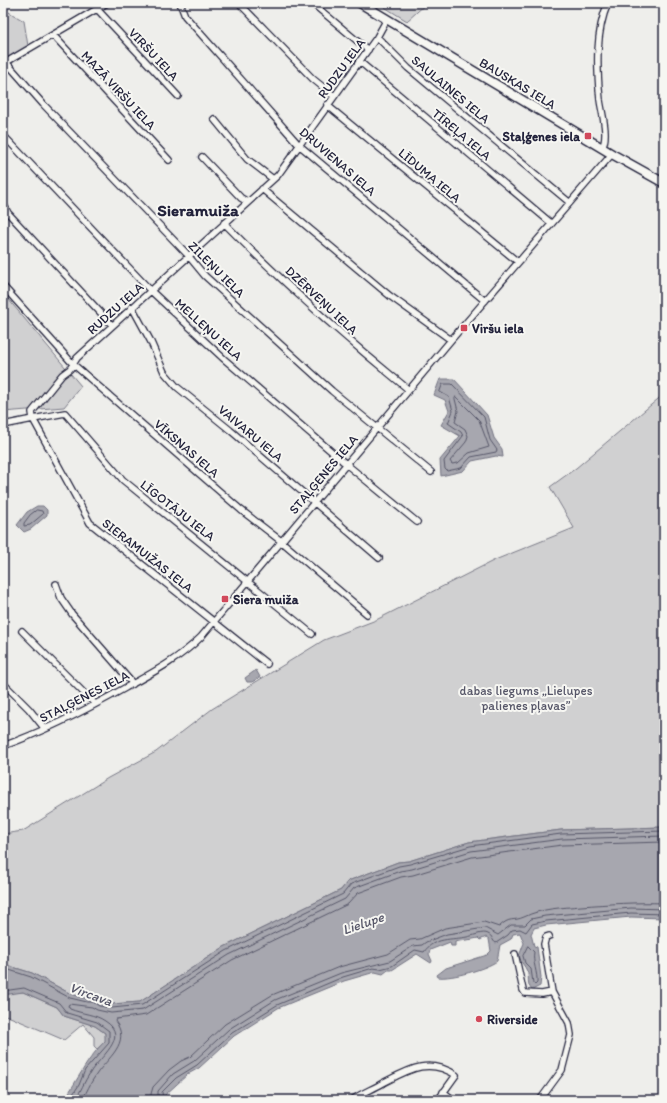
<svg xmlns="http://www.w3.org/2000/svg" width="667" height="1103" viewBox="0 0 667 1103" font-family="Itim,sans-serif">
  <rect width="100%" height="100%" fill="#eeeeeb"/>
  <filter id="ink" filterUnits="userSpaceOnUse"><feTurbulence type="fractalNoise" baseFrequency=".025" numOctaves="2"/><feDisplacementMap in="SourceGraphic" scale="8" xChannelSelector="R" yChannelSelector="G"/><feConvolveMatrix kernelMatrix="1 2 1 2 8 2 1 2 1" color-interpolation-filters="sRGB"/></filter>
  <g filter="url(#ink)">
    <path fill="#d0d0d1" stroke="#797986" d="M378 3H427L407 21Z
      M7 11 24 21 28 46 3 62V16Z
      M3 293 81 386 64 407 3 412Z
      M664 394V827L561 830 469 842 409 861 398 862 348 881 341 890 224 947 140 1002 112 1004 100 1002 96 998 88 999 71 994 32 973 3 964V834L23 831 108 778 156 752 212 709 324 640 376 620 495 560 574 528 550 487 576 468Z
      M14 992H23L57 1007 64 1016 95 1026 105 1033 106 1041 97 1049 94 1046V1037L83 1024 64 1040 3 1014V995Z"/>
    <path fill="#a7a7af" stroke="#727281" d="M440 379H454L487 415 494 438 502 449 503 457 496 456 472 461 463 471 441 476 440 460 460 436 441 425 449 411 445 400 434 395Z
      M37 506H43L47 510V515L31 529 24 532 17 525 27 512Z
      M256 670 260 677 252 682H247L245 678Z
      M664 827V918L631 917 546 925 534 928 531 934 534 946 537 947 541 977 540 986 532 990C526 984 530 977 527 971 525 966 521 963 519 956L524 943 520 933 513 934 511 939 500 945 497 961C486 969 451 979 438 977L437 975 446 968 487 955 491 951 489 939 486 937 480 940 478 938C471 940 462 940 455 942V946H451L450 942 430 950 429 954 432 961 431 963 417 954 392 970H388L383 974 375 972 344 981 278 1008 234 1036 199 1068 188 1074 165 1095 169 1100H64C79 1078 86 1060 105 1041V1033L95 1026 64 1016 57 1007 23 992 3 995V964L32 973 71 994 88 999 93 998 100 1002 112 1004 140 1002 224 947 341 890 348 881 398 862 409 861 469 842 561 830Z"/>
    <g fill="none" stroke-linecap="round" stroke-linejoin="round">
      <path stroke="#575769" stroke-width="1" d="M443 384H452L484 417 490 440 497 450 496 452 471 457 461 468 447 471 445 469 444 461 463 436 461 432 448 423 453 411 449 397 440 392Z
        M456 397 479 420 489 447 469 453 458 463 452 464 450 461 466 442 468 436 465 429 455 422 458 411 455 399Z
        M37 510 42 511 43 514 30 525 24 526V523L30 515Z
        M528 946 534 952C532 962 538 973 537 983L535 985 533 983 531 969 525 963 523 956Z
        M3 968 31 977 70 998 87 1002H93L99 1006 112 1008 142 1005 226 951 343 894 351 884 399 866 410 864 470 846 561 834 664 831
        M3 991 24 988 59 1003 67 1013 97 1022 109 1031V1043L85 1070 79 1085 69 1100
        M75 1100C81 1091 84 1082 90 1073 98 1058 131 1037 105 1021 95 1014 82 1014 70 1009L68 1006 69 1004 92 1007 97 1010 111 1013 143 1010 229 955 345 899 354 888 400 871 412 869 471 851 562 839 664 836
        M82 1100C87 1092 90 1083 96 1075 107 1058 132 1043 115 1021L116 1019 146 1015 232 960 348 904 358 893 401 877 413 875 472 857 562 845 664 842
        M151 1100V1094L153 1087 169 1070 181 1061 190 1057 225 1024 272 995 339 967 388 954 410 940 420 939 445 928 484 922 499 927C510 916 513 922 524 917 542 908 561 908 581 906 609 904 636 902 664 903
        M158 1100V1091L173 1074 194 1061 229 1029 275 1000 341 973 390 961 413 946 422 945 426 942 447 934 485 928 498 935 511 925H525L531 919 545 916 631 908 664 909
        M163 1100 162 1092 176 1078 197 1065 232 1033 277 1005 343 977 373 968 380 969 392 966 415 950 424 952C434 937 452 940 467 937 473 936 483 931 488 934 493 936 492 941 496 943L508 935 512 930 520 929 526 932 532 924 546 921 631 913 664 914"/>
      <g stroke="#22223b" stroke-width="8">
        <path id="street" d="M180 3 185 16 299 145 485 301
          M239 3 313 79 334 96
          M312 3 368 50
          M97 9 178 96
          M54 36 169 160
          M377 37 408 68 569 202
          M359 61 551 223
          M6 62 43 104 186 253 205 276 332 391 431 472
          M3 64 107 3
          M327 105 518 262
          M214 119 247 159 273 179
          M3 135 150 290 224 359 346 464 417 522
          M602 148C609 136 602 114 600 100 597 69 595 32 608 3
          M202 157 241 198 248 202
          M262 189 390 296 451 340
          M3 203 8 213 112 325
          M224 223C282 282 345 338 409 390
          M3 286 73 364 241 510 281 541 367 614
          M132 307 150 340 164 372 177 387 230 430 379 558
          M3 425 33 419 32 412 62 375 70 369 77 358 278 175 377 37 387 19
          M56 584 61 598 72 614 133 684
          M22 631 95 704
          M267 664 90 523 33 419 65 413 123 480 312 634
          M3 683 29 709 45 729
          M3 746C46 731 86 710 125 688 152 673 179 659 201 637L451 340 612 154
          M515 954 523 990 525 993 542 994 552 992
          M443 1092 454 1100
          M352 1100C362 1093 373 1089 383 1083 408 1070 428 1057 456 1075L438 1100
          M540 1100 562 1070 571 1035 569 1023 552 992 544 944 546 937 549 936"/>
      </g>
      <g stroke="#22223b" stroke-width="11">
        <path id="secondary" d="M360 3 612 154 664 183"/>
      </g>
      <use href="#street" stroke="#f6f6f2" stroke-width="5.5"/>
      <use href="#secondary" stroke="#f6f6f2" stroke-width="8"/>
    </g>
  </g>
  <g fill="#d1495b" stroke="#f6f6f2" stroke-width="1.5">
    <rect x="584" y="132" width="8" height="8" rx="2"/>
    <rect x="460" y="324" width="8" height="8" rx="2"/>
    <rect x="221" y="595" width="8" height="8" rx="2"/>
    <circle cx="479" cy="1019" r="4"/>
  </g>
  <g text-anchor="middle" stroke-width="4" stroke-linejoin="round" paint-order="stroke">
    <g font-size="13" fill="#22223b" stroke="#f6f6f2">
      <text transform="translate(154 54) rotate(47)" y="5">VIRŠU IELA</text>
      <text transform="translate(341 68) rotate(-54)" y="5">RUDZU IELA</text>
      <text transform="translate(518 83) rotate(31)" y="5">BAUSKAS IELA</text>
      <text transform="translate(451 89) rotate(40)" y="5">SAULAINES IELA</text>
      <text transform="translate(119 90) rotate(47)" y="5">MAZĀ VIRŠU IELA</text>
      <text transform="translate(462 134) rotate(40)" y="5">TĪREĻA IELA</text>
      <text transform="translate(338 161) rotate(41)" y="5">DRUVIENAS IELA</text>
      <text transform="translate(430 175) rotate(40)" y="5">LĪDUMA IELA</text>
      <text transform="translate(217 269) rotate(45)" y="5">ZILEŅU IELA</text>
      <text transform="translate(322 300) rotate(43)" y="5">DZĒRVEŅU IELA</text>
      <text transform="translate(115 308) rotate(-42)" y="5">RUDZU IELA</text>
      <text transform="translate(209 329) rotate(42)" y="5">MELLEŅU IELA</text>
      <text transform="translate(251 433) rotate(40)" y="5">VAIVARU IELA</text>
      <text transform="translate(187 448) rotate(41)" y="5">VĪKSNAS IELA</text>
      <text transform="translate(323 474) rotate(-50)" y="5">STAĻĢENES IELA</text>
      <text transform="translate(178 510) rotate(38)" y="5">LĪGOTĀJU IELA</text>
      <text transform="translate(148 555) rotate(38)" y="5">SIERAMUIŽAS IELA</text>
      <text transform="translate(84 696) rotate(-27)" y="5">STAĻĢENES IELA</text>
    </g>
    <g font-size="13" font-weight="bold" fill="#22223b" stroke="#f6f6f2" text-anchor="start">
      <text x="580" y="141" text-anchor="end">Staļģenes iela</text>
      <text x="472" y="333">Viršu iela</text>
      <text x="233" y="604">Siera muiža</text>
      <text x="487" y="1024">Riverside</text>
    </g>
    <g font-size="13" fill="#565668" stroke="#f6f6f2">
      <text x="526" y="695">dabas liegums „Lielupes<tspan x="526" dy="15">palienes pļavas”</tspan></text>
    </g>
    <g font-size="14" font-style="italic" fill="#575769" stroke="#f6f6f2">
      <text transform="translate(363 923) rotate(-19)" y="5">Lielupe</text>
      <text transform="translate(91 994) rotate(20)" y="5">Vircava</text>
    </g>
    <g font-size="17" font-weight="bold" fill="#22223b" stroke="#f6f6f2">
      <text x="198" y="216">Sieramuiža</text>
    </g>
  </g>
  <rect width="667" height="1103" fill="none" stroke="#f6f6f2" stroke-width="16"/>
  <rect x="8" y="8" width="651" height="1087" fill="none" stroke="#22223b" stroke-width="1.5" filter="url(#ink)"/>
</svg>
